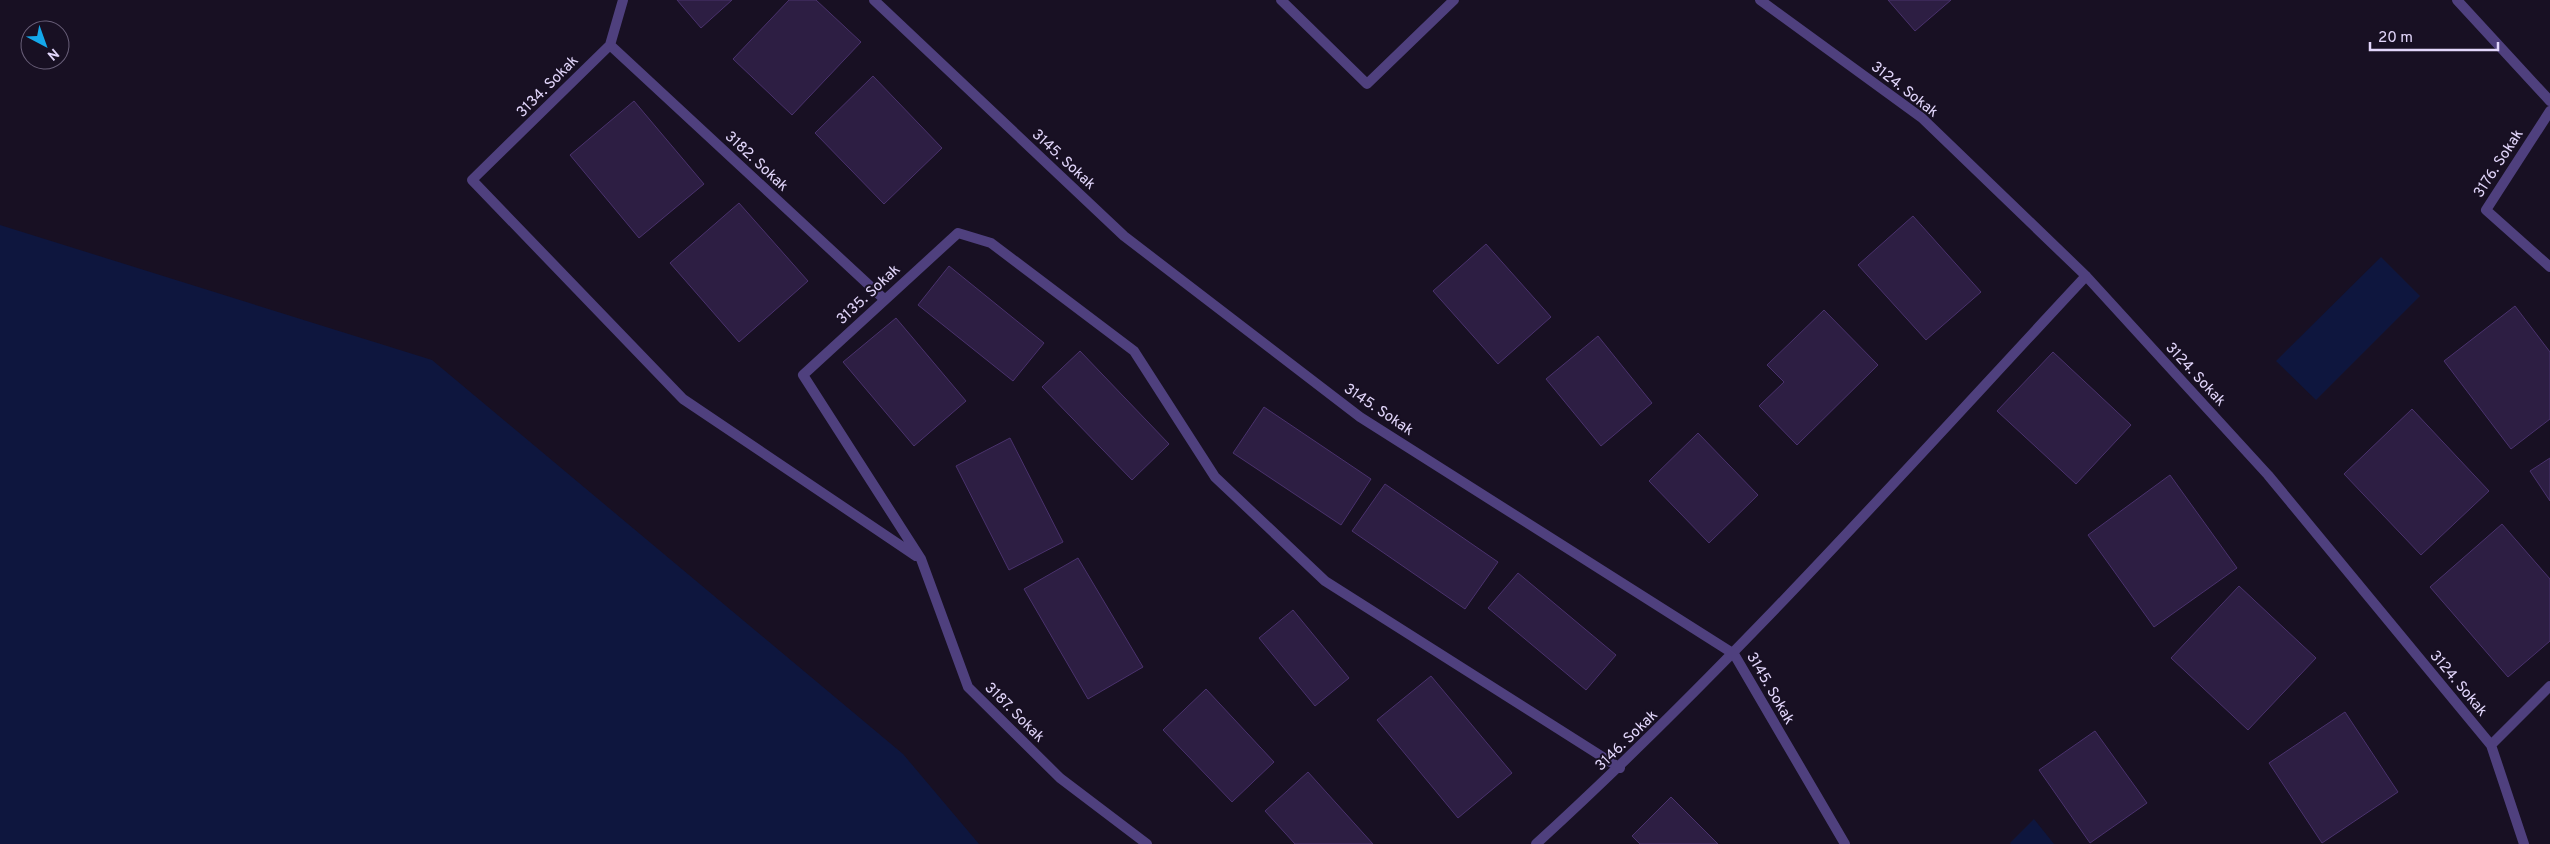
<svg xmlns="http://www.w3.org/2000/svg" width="2550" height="844" viewBox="0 0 2550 844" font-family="Overpass,sans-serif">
  <rect width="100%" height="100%" fill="#181023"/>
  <path fill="#0e163e" d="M0 225 432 360 903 754 979 844H0Z
    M2381 257 2420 296 2316 400 2276 361Z
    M2034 819 2054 844H2011L2010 843Z"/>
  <path fill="#2d1e43" stroke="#4a326d" d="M677 0H732L701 28Z
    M789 0H816L861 42 792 115 733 59Z
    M1888 0H1951L1915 31Z
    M873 76 942 148 884 204 815 133Z
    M634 101 704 184 639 238 570 155Z
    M739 203 808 281 739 342 670 263Z
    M1913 216 1981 292 1926 340 1858 265Z
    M1486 244 1551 317 1498 364 1433 291Z
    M949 266 1044 343 1013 381 918 305Z
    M2515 306 2550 352V419L2511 449 2444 361Z
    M1824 310 1878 365 1797 445 1759 406 1784 382 1767 365Z
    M896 318 966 401 914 446 843 362Z
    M1598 336 1652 403 1601 446 1546 379Z
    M1080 351 1169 444 1132 480 1042 387Z
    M2053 352 2131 425 2076 484 1997 411Z
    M1264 407 1371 479 1341 525 1233 453Z
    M2412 409 2489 491 2421 555 2344 474Z
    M1698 433 1758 495 1709 543 1649 481Z
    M1010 438 1063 542 1009 570 956 466Z
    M2550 458V501L2530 471Z
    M2170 475 2237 568 2154 627 2088 535Z
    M1385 484 1498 562 1465 609 1352 531Z
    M2502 524 2550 579V641L2508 677 2430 587Z
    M1078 558 1143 667 1088 699 1024 589Z
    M1518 573 1616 655 1586 690 1488 608Z
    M2239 586 2316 658 2248 730 2171 658Z
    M1293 610 1349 678 1315 706 1259 638Z
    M1431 676 1512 773 1458 818 1377 720Z
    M1206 689 1274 762 1232 802 1163 730Z
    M2345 712 2398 792 2322 843 2269 763Z
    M2095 731 2147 803 2090 843 2039 770Z
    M1308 772 1373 844H1295L1265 811Z
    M1671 797 1718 844H1640L1632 836Z"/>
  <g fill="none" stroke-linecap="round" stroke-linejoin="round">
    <path stroke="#4f407e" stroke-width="10" d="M623 0 610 45 472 180 683 399 916 556
      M874 0 1124 236 1360 417 1734 654 1845 844
      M1281 0 1367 84 1454 0
      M1760 0 1922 118 2086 276 2268 475 2491 745 2524 844
      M2457 0 2550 101
      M610 45 884 299
      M2550 111 2486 210 2550 267
      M2491 745 2550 686
      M1147 844 1060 778 968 687 921 559 803 375 958 233 991 243 1134 351 1215 477 1325 581 1620 768
      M1536 844C1731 666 1906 469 2086 276"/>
  </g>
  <g text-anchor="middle" stroke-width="4" stroke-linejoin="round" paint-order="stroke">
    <g font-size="15" fill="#e2d6fb" stroke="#181023">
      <text transform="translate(547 86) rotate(-45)" y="5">3134. Sokak</text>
      <text transform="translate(1905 89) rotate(38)" y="5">3124. Sokak</text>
      <text transform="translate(1064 159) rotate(43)" y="5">3145. Sokak</text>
      <text transform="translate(757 161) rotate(43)" y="5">3182. Sokak</text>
      <text transform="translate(2498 163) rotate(-57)" y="5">3176. Sokak</text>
      <text transform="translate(868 294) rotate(-43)" y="5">3135. Sokak</text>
      <text transform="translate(2196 374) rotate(47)" y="5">3124. Sokak</text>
      <text transform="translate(1379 409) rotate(34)" y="5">3145. Sokak</text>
      <text transform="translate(2459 683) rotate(50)" y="5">3124. Sokak</text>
      <text transform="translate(1771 688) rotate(60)" y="5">3145. Sokak</text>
      <text transform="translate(1015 712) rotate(45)" y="5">3187. Sokak</text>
      <text transform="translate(1626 740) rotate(-44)" y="5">3146. Sokak</text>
    </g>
  </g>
  <g transform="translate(45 45) rotate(139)"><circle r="24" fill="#181023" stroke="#695f79"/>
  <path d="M0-4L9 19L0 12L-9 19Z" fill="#14a8ea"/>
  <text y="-8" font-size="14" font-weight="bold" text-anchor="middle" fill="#e2d6fb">N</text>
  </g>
  <path d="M2370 42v8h128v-8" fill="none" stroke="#e2d6fb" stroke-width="2.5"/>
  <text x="2378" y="42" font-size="15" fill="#e2d6fb" stroke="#181023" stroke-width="4" paint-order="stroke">20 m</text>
</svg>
